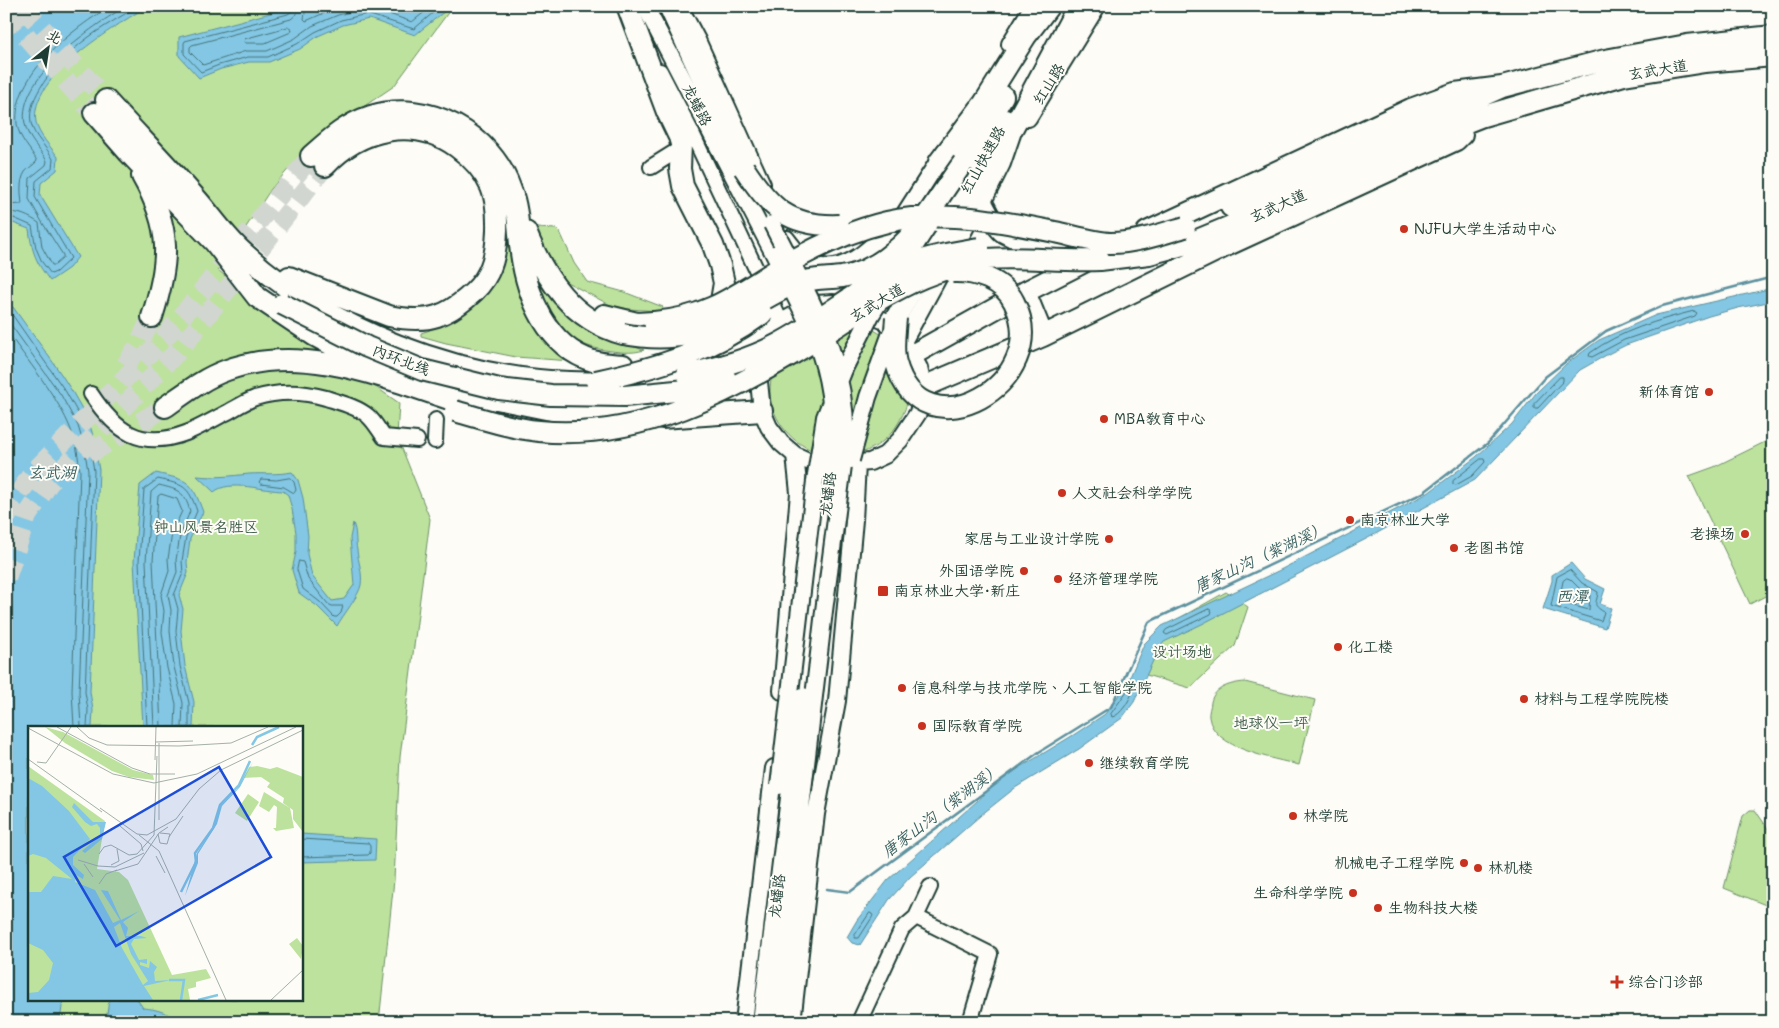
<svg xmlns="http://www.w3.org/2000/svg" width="1779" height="1028" viewBox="0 0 1779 1028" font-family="Mali,'LXGW WenKai TC',sans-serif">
  <rect width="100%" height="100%" fill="#fdfcf7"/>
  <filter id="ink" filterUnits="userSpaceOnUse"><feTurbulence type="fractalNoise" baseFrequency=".02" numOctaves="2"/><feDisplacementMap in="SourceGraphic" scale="10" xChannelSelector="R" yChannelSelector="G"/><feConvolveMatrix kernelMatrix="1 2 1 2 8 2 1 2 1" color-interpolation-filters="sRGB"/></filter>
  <g filter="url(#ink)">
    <path fill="#bde29d" stroke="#6e9068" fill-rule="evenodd" d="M6 6H453L394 86 313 141 271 189 218 270 271 315 399 403 397 436 430 519 400 757 394 880 379 1022H6ZM29 727H301V999H29Z
      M505 210 511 229 571 361 516 357 446 343 421 336V333C440 327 456 320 471 306Z
      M537 228 556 229 560 232 574 263 587 282 624 292 663 307 660 311 628 309 610 305 563 280 552 266 534 229Z
      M527 255 611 339 644 350C632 354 618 352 605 350 580 347 555 331 544 307 536 291 533 272 527 255Z
      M862 323 884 336C890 353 896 370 902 386 904 390 907 396 907 401 907 407 902 416 899 422 867 477 786 462 771 402 768 388 772 374 776 360Z
      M1773 438V592L1750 604 1689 476 1714 467Z
      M1226 592 1248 607 1235 646 1190 688 1133 671 1158 630Z
      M1245 682 1315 700 1299 765C1273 758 1213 749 1209 717 1208 713 1211 706 1211 702 1214 687 1232 683 1245 682Z
      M1750 810H1755L1773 836V908L1724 888 1743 816Z"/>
    <path fill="#83c7e4" stroke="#5b909e" d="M6 6H148C116 26 28 76 36 122 38 134 51 147 58 157L57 170 41 183 40 195 78 257 69 268 50 281C36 262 32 253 29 229L13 223 6 225Z
      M297 6H446L445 11 415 35 369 19 343 25 318 36 300 49 269 62H249L221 69 199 78 179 56V37Z
      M1773 288V301L1738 308 1709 316 1626 345 1610 353 1580 370 1475 480 1368 538 1202 624 1164 642 1158 650 1134 702 1122 718 1079 749 1015 788 981 815 910 877 889 900 860 945 852 943 847 937 857 920 888 880 1003 778 1075 734 1105 714 1127 684 1144 644 1162 626 1280 570 1428 493 1476 457 1512 424 1536 393 1566 364 1599 340 1656 315Z
      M6 306 13 307C39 344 69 380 88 421 95 436 96 454 99 470L90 692 93 710 92 727H29V999H63L60 1022H6Z
      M292 472 298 480 303 498 308 536 307 554 312 576 332 601 344 599 354 585 350 538 353 523C357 532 355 540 357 550 358 561 363 573 361 585 359 596 343 615 337 626L317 606 299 593 292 570 296 552V533L292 509 288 495 283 491C265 491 229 479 214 492L197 476C216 478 230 476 249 474 264 473 277 475 292 472Z
      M156 473C189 481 191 479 203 512L190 539 187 562 188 573 179 595 183 609 181 631 185 666 194 702 193 727H143L134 561 140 485Z
      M1571 563 1585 579 1605 589 1600 604 1611 608 1605 628 1543 609 1552 581V575Z
      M301 834 376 839 375 860 301 862Z
      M109 999H137L143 1008C159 1009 169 1014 182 1022H106Z"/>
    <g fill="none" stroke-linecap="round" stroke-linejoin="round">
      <path stroke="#47747a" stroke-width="1" d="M293 6 292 11 288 14 185 41 184 43V54L201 72 219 65 248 57H268L297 44 315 32 341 20 367 14 414 29 441 6
        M299 6 297 14 291 19 192 45 190 47V52L203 65 246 51H267L294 39 312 26 338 15 366 8H372L412 22 432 6
        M306 6 304 19 306 21 340 6
        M289 27 292 29 291 32 265 43H246L244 42 245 39Z
        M6 205 22 204C21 194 19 182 25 172 28 168 34 165 37 161 31 149 19 139 17 124 12 74 74 28 111 6
        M6 213C17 210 30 217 39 223L42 247 52 265H55L63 258V255L42 222 29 199 30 178 46 165 47 161C40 149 28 139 25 124 16 77 92 27 126 6
        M6 220 14 218 32 226 36 248 42 262 51 274 56 272 71 258 35 197 36 181 52 168 53 159C47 147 34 137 31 123 26 98 56 64 74 49 93 32 117 19 138 6
        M6 311 11 313 66 392 84 424 90 445 94 471 85 692 88 710 87 727
        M1694 311 1697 313 1695 316 1624 340 1592 357 1589 356 1590 353C1620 331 1658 320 1694 311Z
        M6 318 61 395 78 426 84 446 88 471 79 692 81 727
        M6 330C26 359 59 398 71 430 77 443 78 457 80 471L72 691 74 727
        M1560 377H1563V381L1538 408H1534V404Z
        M1481 459H1484L1485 462 1472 476 1456 485 1453 484V481Z
        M290 478 294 482 296 490 294 493 284 487 261 484 259 482 261 479 276 480Z
        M299 561 303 562 308 579 328 604 332 606H343L341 613 337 617H334L320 602 303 589 297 570Z
        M1570 570 1582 583 1598 592C1597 604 1591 604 1604 612L1601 621 1551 606 1557 577Z
        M1567 578 1570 579 1579 588 1590 595 1589 610 1559 602 1563 581Z
        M1209 609 1212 611 1211 614 1167 635 1164 633 1166 630Z
        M1128 690 1131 689 1133 691C1129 701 1121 715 1112 717L1111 714Z
        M147 727 139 561 144 489 158 479C184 485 188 485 197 511L186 537 182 561 183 573 174 595 178 609 176 631 180 666 189 703V727
        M154 727 146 561 151 492 159 485C179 490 184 491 190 511L180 536 176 560 177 572 168 595 171 610 170 631 174 667 183 703 182 727
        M161 727 153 561 158 496 161 494 177 499 182 511 172 533 168 559 169 571 161 595 164 611 162 632 167 668 176 704 175 727
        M301 839 368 843 370 846V853L368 855 301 857
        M870 913 872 914 873 916 859 938H855V935Z"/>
      <path stroke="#5b909e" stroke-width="2.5" d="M827 889 850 892 1039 752 1111 707 1149 622 1423 493 1488 443 1545 377 1606 331 1662 306 1773 277"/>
      <path stroke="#d1d6d0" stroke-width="20" stroke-dasharray="20 10" stroke-linecap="butt" d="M22 6 106 100
        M6 13 94 113
        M126 365 138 346 152 317
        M89 454 165 407
        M6 519 9 509 32 474 166 336 311 156
        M6 578 27 516 49 483 180 349 325 166"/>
      <g stroke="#1f3d34" stroke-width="18">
        <path id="minor" d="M680 6 698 40 763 184
          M660 71 691 131 781 322
          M651 167 675 152
          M787 238C794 247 801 258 812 263 846 278 876 241 897 220
          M91 394C116 432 141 450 186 433 199 428 212 420 224 414 234 409 244 402 255 398 278 391 302 391 326 398 338 402 358 407 368 416 374 421 379 430 384 437L417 440
          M435 441 436 420
          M916 917 990 954 970 1022
          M859 1022 902 929 916 917 930 887"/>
      </g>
      <g stroke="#1f3d34" stroke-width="20">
        <path id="major" d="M645 6 774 254
          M1010 44 1033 6
          M1028 118 1097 6
          M875 264 904 215 945 151
          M833 303 851 307 885 321 912 355 919 368 923 387 918 413 900 440 885 455 870 462 826 466 808 461 795 455 781 443 769 427 762 411 757 362 764 339 781 322 815 304Z
          M903 342 976 208
          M782 691 799 493 795 455
          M744 1022 774 768
          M761 1022 790 790
          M776 1022 803 790
          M792 1022 816 814 837 701 854 520 857 464"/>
      </g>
      <g stroke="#1f3d34" stroke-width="24">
        <path id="highway" d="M669 6 744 168
          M1078 6 1011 131 1000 163 981 201 989 216 1002 231 1029 245 1055 250H1106
          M628 8 667 112 679 137 681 144 680 169 683 186 713 245 720 265 724 283 721 301 716 318
          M106 100C135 132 166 164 195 197 212 216 226 238 245 254 328 329 459 379 570 382 609 384 649 379 687 374
          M94 113 129 153 220 248
          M311 156C330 139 346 124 371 116 428 98 492 134 511 190 519 210 518 232 521 253 527 296 547 347 593 361 602 364 613 364 623 365
          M939 162 984 103 1026 36 1049 6
          M963 163 1003 96
          M142 176C172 229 170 261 152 317
          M1231 207 1502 87 1605 60 1687 45 1773 36
          M526 232C545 279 572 320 623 334
          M1147 232 1411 109 1455 93 1502 87
          M212 239 257 297 315 336 343 351 375 365
          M1100 260 1149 254 1190 243 1267 211 1429 137 1480 117 1624 75 1705 62 1773 56
          M289 277 389 316C404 319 422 321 437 316 455 310 480 290 488 273 499 252 500 208 491 187 484 171 471 157 457 147 414 116 360 128 325 166
          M1025 292 1043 336
          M604 315 637 323 654 322
          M896 318 1005 120
          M702 354 764 339
          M912 355 1025 292 1092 258
          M923 387 1043 336 1228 245 1456 140 1462 134
          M467 393 556 411 659 415
          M165 407C185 393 204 378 227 370 312 339 403 387 484 410
          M662 418 762 411"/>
      </g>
      <use href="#minor" stroke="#fdfcf7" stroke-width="14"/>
      <use href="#major" stroke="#fdfcf7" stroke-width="16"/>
      <use href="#highway" stroke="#fdfcf7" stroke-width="20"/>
      <g stroke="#1f3d34" stroke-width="20" stroke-linecap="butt">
        <path id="major-bridge" d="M772 224C810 300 850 361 845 450L824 611 803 790
          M774 254C786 279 800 304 811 330 832 375 836 424 831 473
          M898 272 928 226
          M851 460 868 397 891 333
          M779 786 815 481 825 417 845 367 871 315 881 299
          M790 790 803 696"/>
      </g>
      <g stroke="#1f3d34" stroke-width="24" stroke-linecap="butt">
        <path id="highway-bridge" d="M744 168C770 208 789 227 839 225
          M282 304 367 347 422 370 499 389 551 395 625 396 686 390 726 379
          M896 318C895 333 892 349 896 363 922 458 1055 382 1014 302 1003 280 976 271 952 272
          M654 322C711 318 742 290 790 262 820 245 853 230 887 222 942 209 1001 221 1055 232 1070 235 1097 243 1111 243 1136 243 1161 234 1185 227
          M623 334C656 340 690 339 720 324 745 312 768 295 794 284 809 278 826 279 842 277 861 274 879 264 893 252 921 231 942 191 963 163
          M687 374C718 368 750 359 778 344 823 321 861 285 908 265 930 256 955 252 979 248
          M596 381C659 367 709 353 762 314
          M455 411C483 419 510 428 539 431 638 441 732 392 814 341 853 317 892 288 935 273 952 267 969 261 987 259 1023 256 1062 262 1100 260"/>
      </g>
      <use href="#major-bridge" stroke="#fdfcf7" stroke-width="16"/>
      <use href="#highway-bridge" stroke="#fdfcf7" stroke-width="20"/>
    </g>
  </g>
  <g fill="#c8321e" stroke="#fdfcf7" stroke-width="2">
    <circle cx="1404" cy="229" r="5"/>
    <circle cx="1709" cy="392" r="5"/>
    <circle cx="1104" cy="419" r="5"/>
    <circle cx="1062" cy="493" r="5"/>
    <circle cx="1350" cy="520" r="5"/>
    <circle cx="1745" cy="534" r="5"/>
    <circle cx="1109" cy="539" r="5"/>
    <circle cx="1454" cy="548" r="5"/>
    <circle cx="1024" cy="571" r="5"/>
    <circle cx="1058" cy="579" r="5"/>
    <rect x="877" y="585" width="12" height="12" rx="2.5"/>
    <circle cx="1338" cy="647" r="5"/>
    <circle cx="902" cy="688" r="5"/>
    <circle cx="1524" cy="699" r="5"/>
    <circle cx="922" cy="726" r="5"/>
    <circle cx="1089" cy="763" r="5"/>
    <circle cx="1293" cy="816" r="5"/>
    <circle cx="1464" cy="863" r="5"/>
    <circle cx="1478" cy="868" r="5"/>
    <circle cx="1353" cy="893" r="5"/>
    <circle cx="1378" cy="908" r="5"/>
    <path d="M1614.5 974.5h5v5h5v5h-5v5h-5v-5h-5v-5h5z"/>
  </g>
  <g text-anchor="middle" stroke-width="4" stroke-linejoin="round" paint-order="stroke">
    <g font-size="15" fill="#1f3d34" stroke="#fdfcf7">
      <text transform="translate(1658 70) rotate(-9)" y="5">玄武大道</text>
      <text transform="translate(1049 84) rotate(-58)" y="5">红山路</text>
      <text transform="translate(697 105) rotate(63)" y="5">龙蟠路</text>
      <text transform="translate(983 160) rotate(-61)" y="5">红山快速路</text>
      <text transform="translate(1278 206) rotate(-24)" y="5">玄武大道</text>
      <text transform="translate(877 303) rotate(-31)" y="5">玄武大道</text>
      <text transform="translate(401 360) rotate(21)" y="5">内环北线</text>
      <text transform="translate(828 494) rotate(-83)" y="5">龙蟠路</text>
      <text transform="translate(777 896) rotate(-83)" y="5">龙蟠路</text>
    </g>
    <g font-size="15" fill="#1f3d34" stroke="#fdfcf7" text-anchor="start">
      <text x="1414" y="234">NJFU大学生活动中心</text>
      <text x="1699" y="397" text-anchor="end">新体育馆</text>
      <text x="1114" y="424">MBA教育中心</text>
      <text x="1072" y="498">人文社会科学学院</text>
      <text x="1360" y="525">南京林业大学</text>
      <text x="1735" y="539" text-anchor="end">老操场</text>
      <text x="1099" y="544" text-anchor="end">家居与工业设计学院</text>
      <text x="1464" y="553">老图书馆</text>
      <text x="1014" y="576" text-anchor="end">外国语学院</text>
      <text x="1068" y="584">经济管理学院</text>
      <text x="894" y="596">南京林业大学·新庄</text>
      <text x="1348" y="652">化工楼</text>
      <text x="912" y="693">信息科学与技术学院、人工智能学院</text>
      <text x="1534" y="704">材料与工程学院院楼</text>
      <text x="932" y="731">国际教育学院</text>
      <text x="1099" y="768">继续教育学院</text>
      <text x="1303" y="821">林学院</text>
      <text x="1454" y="868" text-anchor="end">机械电子工程学院</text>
      <text x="1488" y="873">林机楼</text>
      <text x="1343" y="898" text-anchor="end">生命科学学院</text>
      <text x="1388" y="913">生物科技大楼</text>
      <text x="1628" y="987">综合门诊部</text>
    </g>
    <g font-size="15" fill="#3f5e49" stroke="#fdfcf7">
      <text x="206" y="532">钟山风景名胜区</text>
      <text x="1182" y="657">设计场地</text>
      <text x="1271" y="728">地球仪一坪</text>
    </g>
    <g font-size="16" font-style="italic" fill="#386060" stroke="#fdfcf7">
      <text x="52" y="478">玄武湖</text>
      <text transform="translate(1260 557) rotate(-25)" y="6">唐家山沟（紫湖溪）</text>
      <text x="1572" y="602">西潭</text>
      <text transform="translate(941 810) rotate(-37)" y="6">唐家山沟（紫湖溪）</text>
    </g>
  </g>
  <g transform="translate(28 726)">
    <rect width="275" height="275" fill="#fdfcf7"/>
    <path d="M17 1 35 6 105 44 125 49 126 54 101 51 84 45 37 17ZM0 40 77 95 69 143 91 146 100 154 144 249 178 243 183 252 168 256V261L160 263 162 274H0ZM229 40 242 43 249 41 275 51V106L265 93V84L255 77 256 72 239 61 242 57 233 51 215 52 221 41ZM236 66 262 82 266 102 248 105 245 102H248L249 81 246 79 241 86 231 80ZM220 68 231 76 219 95 207 87ZM269 212 275 220 273 233 261 218Z" fill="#bde29d"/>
    <path d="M225 36 212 61 194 80 189 98 170 128V137L157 170 169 127 185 102 192 80 209 63ZM0 52 14 60 41 85 62 113 45 131V139L56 149 55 153 48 149 47 156 67 164 85 197 92 194 73 164 80 165 93 194 111 185 95 196 100 202 98 210H113L119 212 106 213 103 218 111 234 119 233V238L112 236V239L121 242 122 235 129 241 126 246 127 255 143 254 116 260 125 274H0V267L10 266 21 254 25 237 15 224 0 217V166H13L25 150 44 153 18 132 5 128 0 130ZM92 197 103 228 120 255 115 259 94 222 86 201ZM46 77 65 96H78L74 113 57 127 54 125 72 110V102L69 98 63 100 57 96 44 81Z" fill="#83c7e4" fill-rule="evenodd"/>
    <path fill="none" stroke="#83c7e4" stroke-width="2.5" d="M224 19 229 11 251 1M153 166 168 136 167 127 185 102 192 79 211 59 222 35M141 254H156L153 274M170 274 190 269"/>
    <path fill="none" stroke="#a4b0a9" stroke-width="1" d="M29 1 104 42 122 48H147M49 1 61 12 79 19 151 20 203 17 240 1M0 2 85 48 126 57 169 48 268 1M127 16 165 15M131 17V94M0 33 74 86M127 34 128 1M9 36 18 37 43 1M72 82 109 108 119 109 148 93 171 63 193 44 275 4M92 100 113 118 115 125M130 108 132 117 139 118 142 108 132 107M111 109 131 125 198 274M141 111 155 90M71 128 76 121 83 119 101 129 109 128 126 109 129 30M128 130 137 147M50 134 70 140 87 141 116 127M56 138 65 151M83 139 91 135 89 123M87 145 110 138 131 107 140 101M71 158 78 148 89 144M243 274 275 244"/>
    <path fill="#1d4ed8" fill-opacity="0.15" stroke="#1d4ed8" stroke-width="2.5" d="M191 41 243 131 88 220 36 131Z"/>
    <rect width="275" height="275" fill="none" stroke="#1f3d34" stroke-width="2.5"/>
  </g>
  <rect width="1779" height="1028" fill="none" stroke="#fdfcf7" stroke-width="25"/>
  <rect x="12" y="12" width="1754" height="1003" fill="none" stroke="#1f3d34" stroke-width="2" filter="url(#ink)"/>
  <g transform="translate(48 48) rotate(30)" stroke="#fdfcf7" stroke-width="4" paint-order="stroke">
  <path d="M0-4L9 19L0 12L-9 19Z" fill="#1f3d34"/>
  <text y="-8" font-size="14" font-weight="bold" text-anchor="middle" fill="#1f3d34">北</text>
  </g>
</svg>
